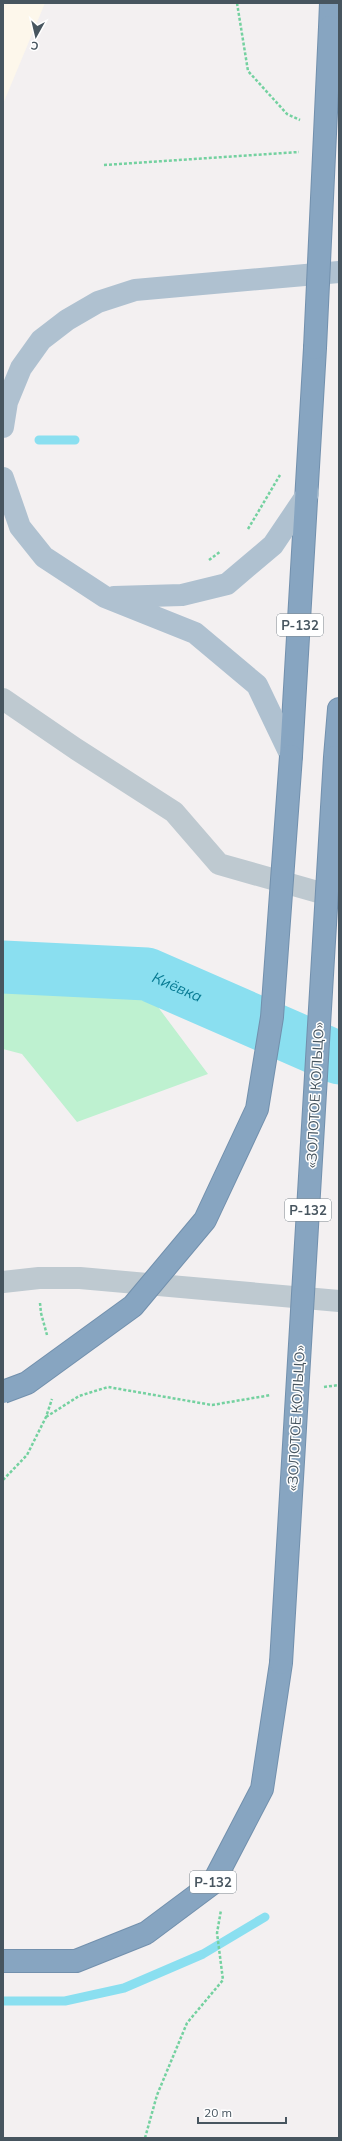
<svg xmlns="http://www.w3.org/2000/svg" width="342" height="2141" viewBox="0 0 342 2141" font-family="Mulish,sans-serif">
  <rect width="100%" height="100%" fill="#f3f0f1"/>
  <path fill="#fdf7eb" d="M3 3H45L3 104Z"/>
  <path fill="#bef1d0" d="M3 981 152 999 208 1074 77 1122 22 1054 3 1049Z"/>
  <g fill="none" stroke-linecap="round" stroke-linejoin="round">
    <path stroke="#8adff0" stroke-width="9" d="M39 440H75
      M3 2001H65L124 1988 203 1954 265 1917"/>
    <path stroke="#8adff0" stroke-width="53" id="s1" d="M3 967 147 974 339 1058"/>
    <g stroke="#7290ad" stroke-width="24">
      <path id="highway" d="M330 27 331 3
        M291 756 315 348
        M335 757 339 709
        M3 1961H76L146 1933 213 1883 262 1789 281 1663"/>
    </g>
    <path stroke="#74d1a0" stroke-width="2.5" stroke-dasharray="3 2" stroke-linecap="butt" d="M237 3 248 71 287 114 300 120
      M104 165 299 152
      M248 529 280 475
      M209 560 221 551
      M40 1303 41 1313 47 1335
      M324 1387 339 1385
      M46 1417 79 1396 108 1387 212 1405 271 1395
      M3 1480 27 1455 46 1417 52 1399
      M145 2138 157 2095 187 2023 223 1980 217 1933 221 1910"/>
    <path stroke="#bec9d0" stroke-width="22" d="M3 699 76 749 174 812 219 864 339 898
      M3 1282 39 1278H80L339 1301"/>
    <path stroke="#afc1d0" stroke-width="22" d="M3 427 7 402 21 368 41 340 67 320 98 302 135 290 339 272
      M3 478 20 527 44 557 105 597 195 633 257 685 291 756
      M114 597 182 595 227 584 273 545 308 493"/>
    <use href="#highway" stroke="#87a5c1" stroke-width="22"/>
    <g stroke="#7290ad" stroke-width="24" stroke-linecap="butt">
      <path id="highway-bridge" d="M315 348 330 27
        M3 1392 27 1383 133 1306 205 1220 257 1109 272 1017 291 756
        M281 1663 335 757"/>
    </g>
    <use href="#highway-bridge" stroke="#87a5c1" stroke-width="22"/>
  </g>
  <g text-anchor="middle" stroke-width="3" stroke-linejoin="round" paint-order="stroke">
    <g fill="#fff" stroke="#7e888f" stroke-width="1">
      <rect x="277" y="614" width="46" height="22" rx="3"/>
      <rect x="285" y="1199" width="46" height="22" rx="3"/>
      <rect x="190" y="1871" width="46" height="22" rx="3"/>
    </g>
    <g font-size="13" font-weight="bold" fill="#47555f">
      <text x="300" y="630">Р-132</text>
      <text x="308" y="1215">Р-132</text>
      <text x="213" y="1887">Р-132</text>
    </g>
    <g font-size="14" fill="#47555f" stroke="#fff">
      <text transform="translate(315 1095) rotate(-87)" y="5">«ЗОЛОТОЕ КОЛЬЦО»</text>
      <text transform="translate(296 1418) rotate(-87)" y="5">«ЗОЛОТОЕ КОЛЬЦО»</text>
    </g>
    <g font-size="15" font-style="italic" fill="#087b93" stroke="#fff">
      <text dy="5" stroke="none"><textPath href="#s1" startOffset="177">Киёвка</textPath></text>
    </g>
  </g>
  <rect width="342" height="2141" fill="none" stroke="#47555f" stroke-width="8"/>
  <g transform="translate(36 36) rotate(188)" stroke="#ffffff" stroke-width="3" paint-order="stroke">
  <path d="M0-3L7 15L0 10L-7 15Z" fill="#47555f"/>
  <text y="-6" font-size="11" font-weight="bold" text-anchor="middle" fill="#47555f">С</text>
  </g>
  <path d="M198 2117v6h88v-6" fill="none" stroke="#47555f" stroke-width="2"/>
  <text x="204" y="2117" font-size="12" fill="#47555f" stroke="#ffffff" stroke-width="3" paint-order="stroke">20 m</text>
</svg>
